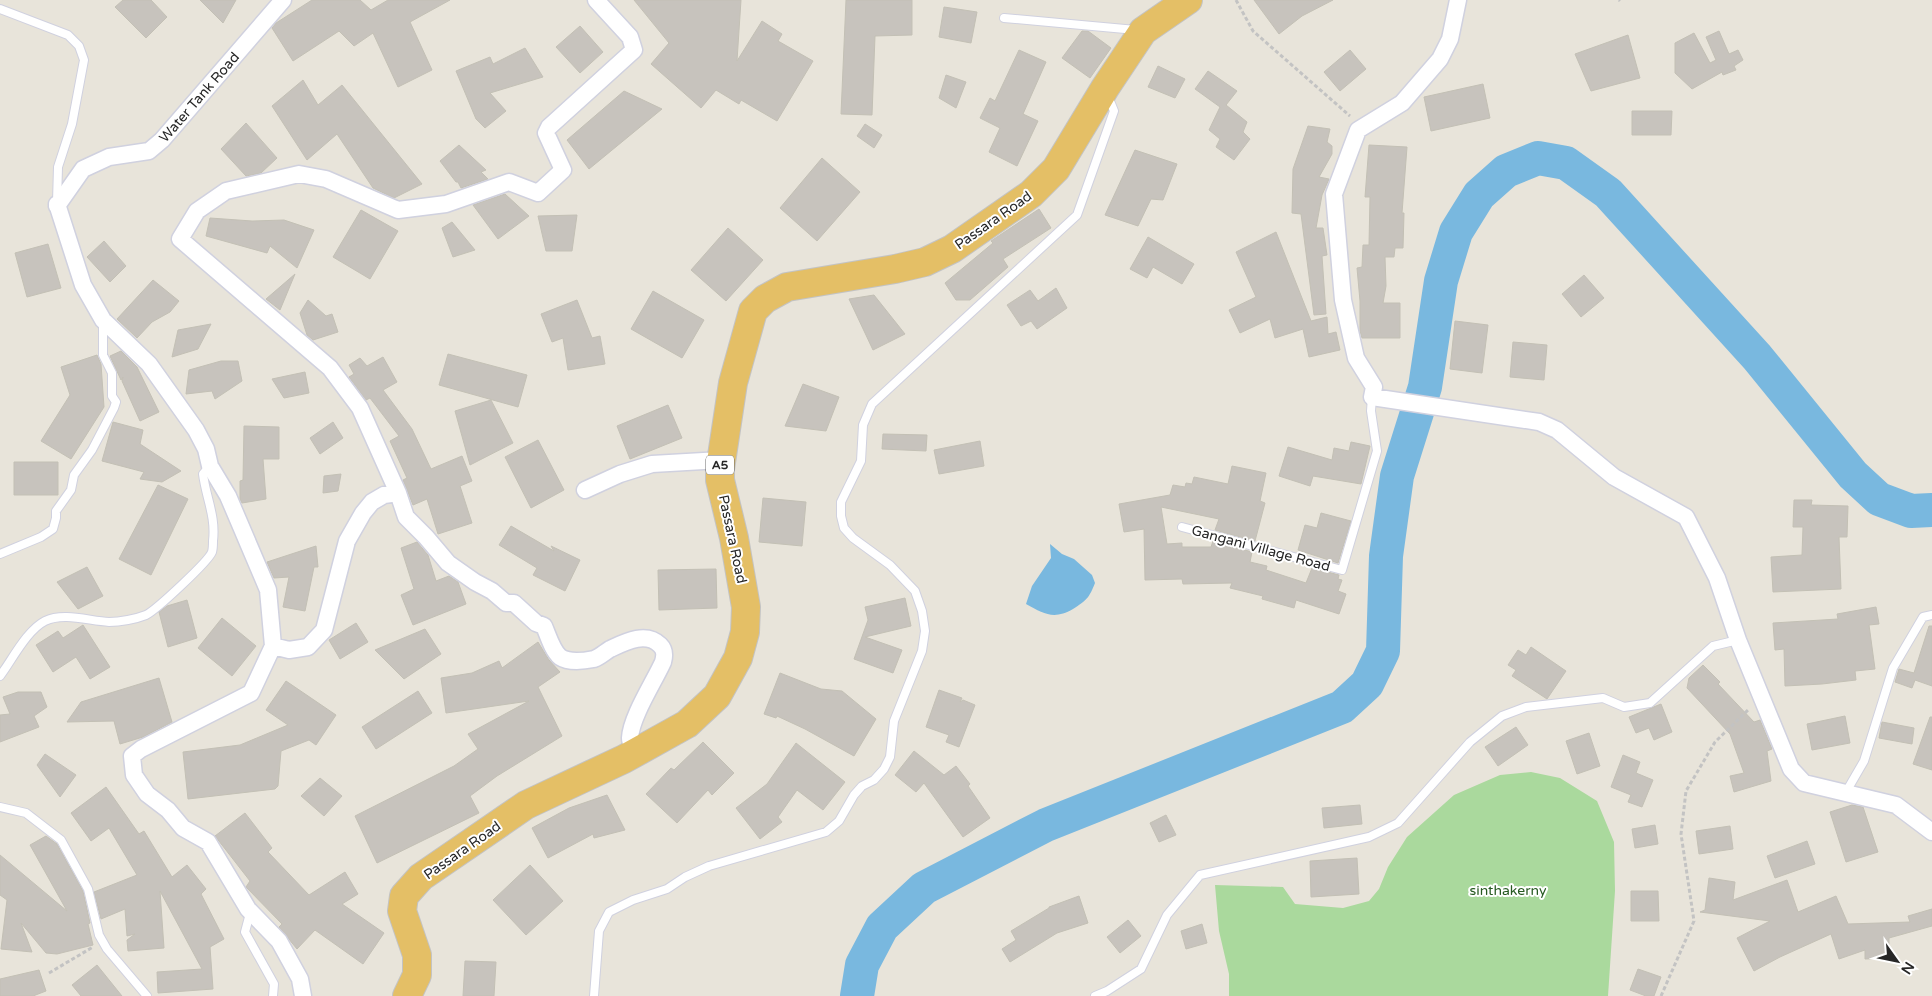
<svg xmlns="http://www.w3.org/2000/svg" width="1932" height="996" viewBox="0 0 1932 996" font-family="'Varela Round',sans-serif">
  <rect width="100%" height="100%" fill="#e8e4da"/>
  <path fill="#aad99d" d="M1531 772 1560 778 1597 801 1614 842 1615 891 1608 996H1229V974L1219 931 1215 885 1283 887 1295 904 1343 908 1369 901 1379 889 1388 867 1407 837 1454 795 1500 775Z"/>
  <path fill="#79b8df" d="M1050 544 1062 554 1074 559 1092 575 1095 583C1089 598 1087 600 1073 609 1054 620 1044 614 1026 604L1032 586 1051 558Z"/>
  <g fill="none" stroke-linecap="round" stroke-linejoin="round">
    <path stroke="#79b8df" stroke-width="34" d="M857 996 862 965 882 927 924 888 1046 825 1342 707 1367 684 1383 651 1386 556 1397 476 1425 387 1441 281 1456 232 1479 195 1506 171 1538 158 1566 163 1608 193 1757 357 1853 475 1879 499 1911 511 1932 510"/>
  </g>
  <path fill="#c7c3bd" stroke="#c3c0b5" d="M123 0H151L167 17 146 38 115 7Z
    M200 0H236L223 23Z
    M312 0H360L371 10 388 0H450L410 22 432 70 398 87 373 33 354 46 339 31 293 61 272 28 276 23Z
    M634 0H741L737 61 762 21 782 34 778 41 813 61 777 121 741 100 739 104 716 90 701 108 651 64 669 43Z
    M846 0H912V35L875 36 872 115 841 114Z
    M1254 0H1333L1302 16 1279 34Z
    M944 7 977 12 971 43 939 37Z
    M580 26 603 52 580 73 556 47Z
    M1082 31H1088L1111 48 1090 78 1062 58Z
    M1719 31 1729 54 1738 50 1743 60 1734 66 1736 70 1723 75 1722 72 1692 89 1675 73V43L1694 33 1710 63 1716 60 1706 37Z
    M1628 35 1640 78 1591 91 1575 54Z
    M525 48 543 77 490 93 506 111 485 128 476 119 456 71 490 57 493 64Z
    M1019 50 1046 62 1023 114 1038 121 1017 166 989 152 1000 128 980 118 990 98 995 101Z
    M1350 50 1366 69 1340 91 1324 72Z
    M1158 66 1185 79 1175 98 1148 87Z
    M1208 71 1237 91 1226 105 1247 122 1243 132 1250 139 1234 160 1216 147 1220 139 1209 130 1220 107 1195 89Z
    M946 75 966 82 956 108 939 98Z
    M303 80 318 105 342 85 422 184 394 198 373 188 337 134 307 160 272 106Z
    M1483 84 1490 118 1431 131 1424 97Z
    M624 91 662 109 589 169 567 140Z
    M1632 111H1672L1671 135H1632Z
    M246 123 277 158 261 173 246 176 221 149Z
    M865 124 882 135 874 148 857 136Z
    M1308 126 1330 129 1327 142 1332 146V154L1319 177 1329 179 1322 195 1316 228H1323L1327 255 1322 256 1326 314 1314 315 1301 214 1292 213 1293 169Z
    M459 145 486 170 481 172 488 179 461 188 458 182H456L440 161Z
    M1369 145 1407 147 1402 213H1404L1403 248H1395L1394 257H1385L1386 286 1383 303H1400V338H1362L1360 331V301L1357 268 1362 267 1363 245H1369L1370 197H1365Z
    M1135 150 1177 164 1163 200 1151 199 1138 226 1105 215Z
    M822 158 860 192 817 241 780 208Z
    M505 194 529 216 498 239 473 205Z
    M1039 209 1051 228 1003 259 1008 267 970 300H956L945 283 993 243 991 241Z
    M361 210 398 231 370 279 333 257Z
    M577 215 572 251H546L538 216Z
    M210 218 252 221 284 220 314 230 297 268 270 246 267 253 206 236Z
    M452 222 475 250 453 257 442 228Z
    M728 228 763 260 726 301 691 270Z
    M1276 232 1311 321 1327 317 1328 334 1336 332 1340 350 1309 357 1303 329 1275 338 1270 319 1240 333 1229 310 1256 297 1236 252Z
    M1148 237 1194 264 1182 284 1153 267 1147 278 1130 269Z
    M104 241 126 266 110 282 87 257Z
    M48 244 61 288 27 297 15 253Z
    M295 274 280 310 266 299Z
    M1584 275 1604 298 1581 317 1562 294Z
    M153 280 179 301 170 312 152 322 137 338 117 319Z
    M1056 288 1067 308 1037 329 1031 321 1021 326 1007 305 1030 290 1038 301Z
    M653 291 704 320 682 358 631 329Z
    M874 295 905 334 873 350 849 299Z
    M308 300 326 316 332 314 338 332 313 340 307 335 300 313Z
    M577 300 592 338 600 336 605 364 568 370 563 338 552 342 541 314Z
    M1455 321 1488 325 1482 373 1450 369Z
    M211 324 198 349 172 357 178 330Z
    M1513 342 1547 345 1544 380 1510 377Z
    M121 351 137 367 159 412 140 421 122 381 123 377 121 380 110 356Z
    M448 354 527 375 518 407 439 385Z
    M97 355 101 364 104 407 71 459 41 441 70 395 61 367Z
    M383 357 397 382 383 390 412 429 431 469 462 456 472 481 460 486 472 523 438 534 427 499 413 505 403 480 407 478 390 441 399 436 370 398 366 400 349 377 354 374 349 365 360 358 367 366Z
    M221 361H238L242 381 215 399 212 391 186 394 189 370Z
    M305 372 309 393 284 398 272 379Z
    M803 384 839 397 826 431 785 426Z
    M491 400 513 443 470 465 455 411Z
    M668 405 682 438 630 459 617 426Z
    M113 422 143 430 140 444 181 471 162 482 140 479 144 472 102 461Z
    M333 422 343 438 320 454 310 438Z
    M244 426 279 427V459H263L266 499 242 503 240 499V481L243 480Z
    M883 434 927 435 926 451 882 449Z
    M538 440 564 490 531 508 505 457Z
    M980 441 984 466 939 474 934 450Z
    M1351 442 1370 446 1361 484 1313 476 1310 486 1279 476 1288 447 1332 460 1334 448 1349 451Z
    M14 462H58V495H14Z
    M1232 466 1266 473 1260 501 1265 503 1255 541 1215 530 1219 519 1161 507 1167 544 1182 543V547H1211L1213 541 1252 552 1250 562 1267 566 1266 570 1306 583 1312 568 1339 575 1338 579 1342 580 1338 591 1346 594 1339 614 1296 600 1294 608 1262 599 1263 596 1230 588 1232 583 1183 584 1182 579 1145 580 1144 529 1124 532 1119 504 1170 495 1173 485 1185 487 1186 483 1192 484 1194 477 1228 484Z
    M341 474 338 491 323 493 324 476Z
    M158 485 188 499 151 575 119 559Z
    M763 498 806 502 802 546 759 542Z
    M1794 500H1812L1811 505 1848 506 1847 537H1839L1841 589 1773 592 1771 557 1802 555 1803 527H1793Z
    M1321 513 1351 521 1338 563 1298 550 1305 525 1317 528Z
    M511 526 554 551 551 546 580 560 565 591 533 575 537 568 499 545Z
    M417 542 428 555 436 581 449 576 458 582 466 604 413 625 401 595 414 589 401 548Z
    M316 546 318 567H314L305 611 283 607 289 577 274 578 267 562Z
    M87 567 103 596 78 609 57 582Z
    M716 569 717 608 659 610 658 570Z
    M905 598 911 626 865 637 902 650 893 673 854 659 868 620 865 607Z
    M187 600 197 638 168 647 159 612 167 606Z
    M1876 607 1879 624 1869 625 1875 669 1855 671 1856 680 1822 684 1785 686 1784 649 1775 650 1773 623 1838 619 1837 614Z
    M222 618 256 646 232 676 198 648Z
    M356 623 368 642 340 659 329 640Z
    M83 625 110 667 90 679 76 657 53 672 36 645 58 631 63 638Z
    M1929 626H1932V686L1915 680 1912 688 1895 682 1899 669 1914 673Z
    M425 629 441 654 404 679 375 650Z
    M538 642 549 660 560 672 538 687 562 736 497 776 470 796 479 813 377 863 355 816 454 766 478 749 468 734 529 701 446 713 441 678 472 673 499 661 502 668Z
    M1531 647 1566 671 1547 699 1512 676 1516 670 1508 665 1518 650 1526 655Z
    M1703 665 1720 682 1718 684 1754 722 1760 720 1772 749 1767 751 1771 781 1734 792 1730 776 1744 773 1730 734 1687 688 1689 678Z
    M780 673 821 689 842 691 876 719 854 756 805 729 777 716 776 718 764 714Z
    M159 678 172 722 143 737 120 744 114 721 67 722 81 702Z
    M286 681 336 715 316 745 309 740 281 751 278 786 275 789 188 799 183 752 240 745 288 725 266 710Z
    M939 690 962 698 960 702 963 700 975 705 959 747 946 742 949 735 926 727Z
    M418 691 432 713 376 749 362 727Z
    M18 692H41L47 707 34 716 39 727 0 742V715L10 714 3 697Z
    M1661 704 1672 732 1654 740 1649 728 1636 733 1629 717Z
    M1845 716 1850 743 1812 750 1807 724Z
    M1930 717H1932V770L1913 764Z
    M1882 722 1914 728 1912 744 1879 738Z
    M1516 727 1528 745 1498 766 1485 747Z
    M1589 733 1600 766 1577 774 1566 741Z
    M703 742 734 773 712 795 708 790 677 823 646 794 671 768 674 770Z
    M796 743 845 782 823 810 797 790 778 817 782 822 760 839 736 808 767 784Z
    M914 751 944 775 956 766 970 784 968 786 990 818 963 837 924 783 916 792 895 775Z
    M45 754 76 775 60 797 37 765Z
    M1623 755 1640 762 1636 773 1653 780 1642 807 1628 802 1631 795 1611 787Z
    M320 778 342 796 324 816 301 796Z
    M106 787 139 834 144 831 172 877 187 865 206 889 201 894 224 939 210 947 213 989 158 993 157 972 202 969 160 891 164 948 128 951 127 940 135 934 127 936 125 909 101 919 94 892 137 875 109 828 91 841 71 813Z
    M607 795 625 830 594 838 593 834 548 858 532 828 569 808Z
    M1360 805 1362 824 1324 828 1322 808Z
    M1852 805 1863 807 1878 852 1846 862 1830 812Z
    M245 813 272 848 268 852 309 895 345 872 358 894 342 904 384 933 363 964 315 930 297 949 279 927 282 924 246 887 250 881 215 836Z
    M1166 815 1176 835 1159 842 1150 823Z
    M1655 825 1658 844 1635 848 1632 829Z
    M1730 826 1733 849 1699 854 1696 831Z
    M46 836 57 844 83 891 90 923 88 924 93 945 57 954 46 953 21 923 32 952 1 949 7 900 0 895V855L67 911 30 845Z
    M1807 841 1815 864 1775 878 1767 856Z
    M1357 858 1359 894 1311 897 1310 861Z
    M530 865 563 901 526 935 493 900Z
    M1709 878 1735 882 1733 900 1787 880 1798 912 1836 896 1848 924 1910 922 1908 916 1932 909V926L1889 938V958L1865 959V950L1839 959 1831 934 1780 957 1754 971 1737 938 1770 921 1700 912 1705 910Z
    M1631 891H1658L1659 921H1631Z
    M1079 896 1088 923 1057 933 1010 962 1002 949 1016 940 1011 931 1049 908V907Z
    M1128 920 1141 936 1120 953 1107 937Z
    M1202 924 1207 943 1186 949 1181 931Z
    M465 961 496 962 494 996H463Z
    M97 965 122 996H81L72 985Z
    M1638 969 1661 977 1654 996H1646L1630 990Z
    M39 970 46 991 33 996H0V979Z"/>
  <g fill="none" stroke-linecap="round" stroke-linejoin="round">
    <g stroke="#d0d1df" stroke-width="10">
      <path id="service" d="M0 9 68 35 79 46 84 60 72 124 58 167 57 202
        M1004 18 1136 30
        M1182 527 1342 570 1377 451 1371 411 1372 397
        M0 554 41 537 53 529 56 518V511L71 490 74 475 92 450 114 408 116 402 112 396V373L103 355V322
        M0 676C12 660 27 630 45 621 64 612 89 621 109 622 120 622 136 619 146 615 156 610 208 562 212 552 213 549 213 544 213 541 216 516 206 498 203 474L210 466
        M1846 792 1864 761 1893 668 1923 617 1932 615
        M0 807 26 813 61 840 88 889 99 935 107 949 147 996
        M249 911V917L245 932 274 984 273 996
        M594 996 599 931 609 912 633 900 667 889 685 877 709 866 826 832 839 821 854 795 862 786 874 780 884 769 890 757 894 721 922 651 925 631 922 611 915 591 890 565 853 538 844 528 841 516V502L861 461 863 425 872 404 1077 215 1114 111 1108 96
        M1095 996 1107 991 1141 969 1167 915 1200 875 1369 837 1398 823 1470 742 1502 716 1526 707 1603 698 1624 707 1650 703 1713 646 1738 640"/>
    </g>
    <g stroke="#d0d1df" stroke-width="19">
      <path id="minor" d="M596 0 630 37 634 50 549 127 546 133 563 170 538 193 509 182 446 204 398 210 326 179 299 174 226 191 197 211 180 239 330 368 360 408 398 493 406 517 426 537 448 563 475 582 492 591 506 603H514L536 623 544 626C548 635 552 650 560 657 569 663 584 661 594 659 600 657 605 652 610 649 625 642 646 631 660 645 665 650 665 655 663 662 654 682 631 717 630 738 630 744 634 747 638 751
        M1458 0 1450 39 1440 59 1402 103 1358 130 1334 194 1343 300 1356 358 1374 387 1372 397 1539 422 1557 430 1614 477 1686 517 1717 578 1738 640 1791 769 1804 783 1896 805 1932 832
        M57 204 83 285 103 320 149 364 196 430 206 449 210 466 228 496 268 590 273 646 251 693 141 749 132 756 134 775 147 794 168 810 183 828 208 842 248 909 279 941 300 979 303 996
        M57 206 83 169 109 157 149 151 162 140 283 0
        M585 490 620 474 652 464 721 460
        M273 646 289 650 308 647 324 630 347 541 363 513 372 502 384 495 398 493"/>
    </g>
    <g stroke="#c3c3c3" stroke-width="30">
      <path id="trunk" d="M407 996 417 975V955L402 911 404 896 421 877 526 805 624 759 687 724 717 696 738 658 745 632 746 607 734 538 720 480V469L733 383 753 311 765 299 787 287 895 269 925 262 952 249 1031 194 1056 169 1105 88 1143 31 1188 0"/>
    </g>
    <path stroke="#c3c3c3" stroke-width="3" stroke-dasharray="4 2.5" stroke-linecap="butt" d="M1236 0 1253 31 1350 116
      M1619 0 1620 1
      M49 973 93 947
      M1661 996 1694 921 1681 834 1686 791 1715 742 1749 709"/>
    <use href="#service" stroke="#fff" stroke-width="8"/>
    <use href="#minor" stroke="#fff" stroke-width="16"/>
    <use href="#trunk" stroke="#e4bf66" stroke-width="28"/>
  </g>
  <g text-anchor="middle" stroke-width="4" stroke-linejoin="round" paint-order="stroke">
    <rect fill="#fff" stroke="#686868" stroke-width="1" x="706" y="455.5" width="28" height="19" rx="4"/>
    <g font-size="12" font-weight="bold" fill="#272727">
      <text x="720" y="469">A5</text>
    </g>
    <g font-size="14" fill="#272727" stroke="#fff">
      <text transform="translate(199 97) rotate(-49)" y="5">Water Tank Road</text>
      <text transform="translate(993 220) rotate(-35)" y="5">Passara Road</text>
      <text transform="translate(733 539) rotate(78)" y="5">Passara Road</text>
      <text transform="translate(1261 548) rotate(15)" y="5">Gangani Village Road</text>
      <text transform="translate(462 850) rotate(-35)" y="5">Passara Road</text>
    </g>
    <g font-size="14" fill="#275a21" stroke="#fff">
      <text x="1508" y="895">sinthakerny</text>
    </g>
  </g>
  <g transform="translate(1897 961) rotate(123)" stroke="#ffffff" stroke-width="4" paint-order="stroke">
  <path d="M0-4L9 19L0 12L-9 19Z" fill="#272727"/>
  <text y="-8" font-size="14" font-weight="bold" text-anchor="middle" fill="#272727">N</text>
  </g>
</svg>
